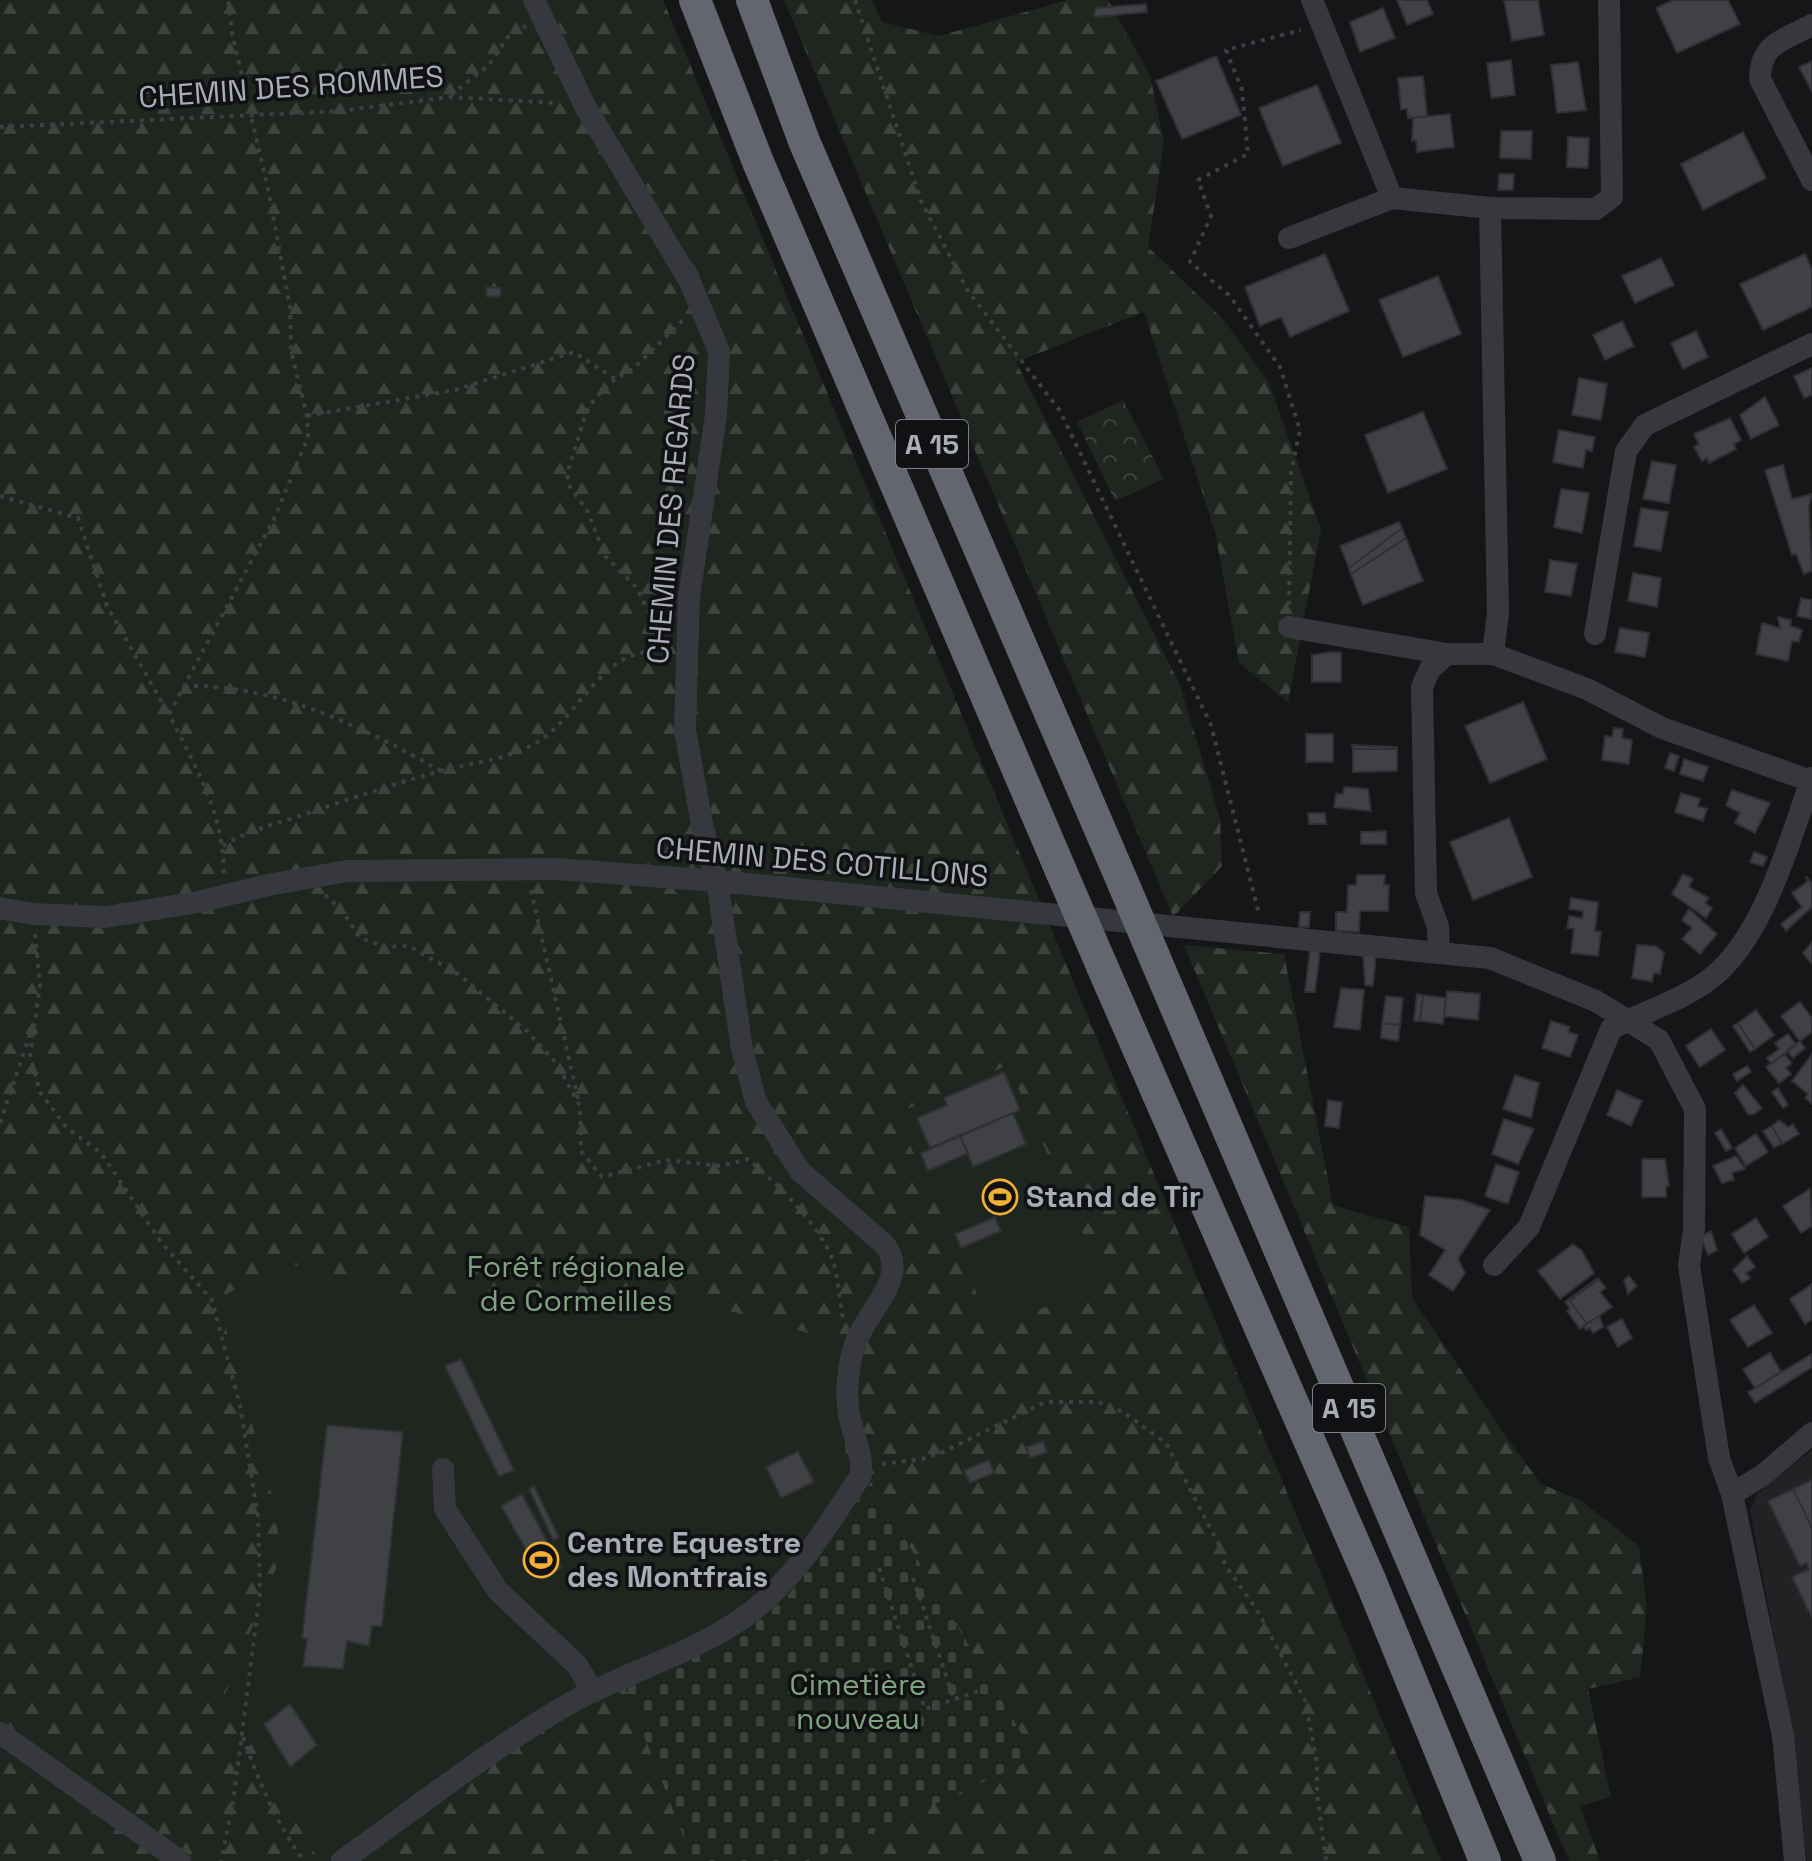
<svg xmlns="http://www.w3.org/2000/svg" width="1812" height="1861" viewBox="0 0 1812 1861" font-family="'Space Grotesk',sans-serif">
  <defs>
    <pattern id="forest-firs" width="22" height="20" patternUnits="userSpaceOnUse" patternTransform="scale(2)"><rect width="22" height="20" fill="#1e261f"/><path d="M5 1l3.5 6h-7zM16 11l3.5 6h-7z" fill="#3c433d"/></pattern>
    <pattern id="cemetery-stones" width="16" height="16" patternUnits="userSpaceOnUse" patternTransform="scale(2)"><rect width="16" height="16" fill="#1e261f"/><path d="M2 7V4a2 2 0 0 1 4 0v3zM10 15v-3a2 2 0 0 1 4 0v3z" fill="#3c433d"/></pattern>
    <pattern id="park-crowns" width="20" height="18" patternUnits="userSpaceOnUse" patternTransform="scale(2)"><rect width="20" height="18" fill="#1e261f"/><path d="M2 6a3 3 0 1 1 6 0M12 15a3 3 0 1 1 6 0" fill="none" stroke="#3c433d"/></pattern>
  </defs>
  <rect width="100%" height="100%" fill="#161618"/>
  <path fill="#222225" d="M1812 1450V1861H1807L1789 1715 1750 1510 1758 1493Z"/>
  <path fill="url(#forest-firs)" d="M0 0H663L1441 1861H0Z
    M784 0H872L882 22 939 36 1068 0H1108L1150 75 1164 142 1148 247 1224 320 1269 383 1321 529 1288 702 1239 663 1215 532 1144 312 1016 362 1180 685 1220 818 1222 866 1173 917Z
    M1184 945 1284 954 1333 1205 1409 1227 1412 1298 1510 1442 1541 1484 1580 1500 1639 1546 1647 1608 1640 1677 1588 1689 1611 1797 1580 1806 1600 1861H1569Z"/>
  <path fill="url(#cemetery-stones)" d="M871 1482 1036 1758 809 1861H693L626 1689 730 1637 784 1601Z"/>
  <path fill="url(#park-crowns)" d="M1123 400 1164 479 1115 501 1077 422Z"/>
  <path fill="#1e261f" d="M1008 1065 1104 1281 993 1330 896 1114Z
    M284 1262 401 1294 558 1307 677 1296 843 1343 839 1410 850 1477 771 1594 593 1692 342 1861H319L224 1697 280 1558 276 1511 218 1299Z"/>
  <path fill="#404145" stroke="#303034" stroke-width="2" d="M1397 0H1427L1433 14 1407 25Z
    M1504 0H1538L1544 35 1512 41Z
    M1673 0H1728L1740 24 1677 53 1656 8Z
    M1146 4 1147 12 1094 17 1095 8Z
    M1383 8 1395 38 1360 52 1350 22Z
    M1216 56 1241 115 1182 139 1156 81Z
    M1511 60 1515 95 1491 98 1487 63Z
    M1812 61V92L1799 67Z
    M1578 62 1586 110 1557 113 1551 65Z
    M1423 76 1427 116 1408 118 1407 109H1401L1398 78Z
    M1317 85 1341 143 1283 166 1259 108Z
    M1450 114 1454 147 1417 152 1416 140 1412 141 1413 118Z
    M1501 131H1532L1531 159 1500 158Z
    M1743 132 1766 178 1703 210 1681 164Z
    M1568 137 1589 138 1588 168 1567 167Z
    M1499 174H1514L1513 190H1498Z
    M1325 254 1349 311 1290 337 1281 317 1260 326 1245 287Z
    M1805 254 1812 270V307L1763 330 1740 284Z
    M1661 258 1674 285 1635 303 1622 276Z
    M1438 276 1461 334 1403 357 1379 300Z
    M487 287 501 288 500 297 486 296Z
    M1622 321 1634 346 1605 360 1593 335Z
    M1696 331 1708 357 1683 369 1671 343Z
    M1812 368V395L1804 398 1794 376Z
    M1579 378 1607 384 1601 420 1572 415Z
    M1765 397 1779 425 1751 439 1740 415Z
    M1423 412 1447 469 1388 493 1365 435Z
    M1730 418 1741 440 1734 444 1736 449 1709 463 1707 458 1702 461 1694 447 1699 444 1694 434Z
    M1559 430 1595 437 1592 451 1586 450 1583 468 1553 462Z
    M1652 461 1676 465 1669 503 1643 499Z
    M1783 465 1792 499 1812 494 1809 506 1812 571 1804 574 1796 554 1792 555 1765 470Z
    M1561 489 1589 493 1582 533 1554 527Z
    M1641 508 1668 512 1661 551 1634 546Z
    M1399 522 1402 528 1349 568 1340 546Z
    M1402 528 1406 538 1351 574 1349 568Z
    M1406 538 1423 581 1363 605 1351 574Z
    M1550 560 1577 564 1571 596 1545 592Z
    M1633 573 1661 578 1657 607 1628 601Z
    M1801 598 1812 600 1811 619 1797 616Z
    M1778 617 1791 620 1790 626 1802 630 1799 642 1792 641 1788 661 1756 654 1762 623 1780 628Z
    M1620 628 1649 633 1645 657 1615 652Z
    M1330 652 1341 653V682H1312V655Z
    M1523 702 1547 759 1490 783 1465 726Z
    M1614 728 1623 729 1622 738 1632 740 1629 764 1602 760 1605 736 1612 737Z
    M1306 734H1333V762H1306Z
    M1352 745 1397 747V749H1353Z
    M1353 749H1397V771L1353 772Z
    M1670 753 1679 756 1674 771 1665 768Z
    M1684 759 1708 767 1703 781 1680 774Z
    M1344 787 1368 789 1371 811 1334 807 1336 794H1343Z
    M1732 790 1770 803 1755 833 1735 823 1740 813 1726 805Z
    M1681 793 1700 799 1698 806 1707 809 1703 821 1675 812Z
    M1308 813H1325L1326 824H1309Z
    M1509 818 1532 877 1473 900 1450 842Z
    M1386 831V844H1361V832Z
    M1754 852 1767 857 1763 866 1750 862Z
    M1683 874 1693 879 1689 886 1692 889 1709 898 1705 903 1712 908 1706 918 1672 894Z
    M1357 875H1385L1384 885H1389L1388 911H1360L1359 932 1336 931V912H1347L1348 885H1356Z
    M1806 876 1812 884V907L1786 931 1781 924 1802 907 1792 893 1807 882Z
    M1571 898 1598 902 1595 931 1601 932 1598 956 1571 953 1574 929 1567 928 1569 916 1582 918 1583 911 1569 909Z
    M1689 909 1717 934 1700 954 1682 939 1692 928 1682 920Z
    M1300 912H1310L1309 927H1299Z
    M1812 942V962L1811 963 1803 953Z
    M1637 945 1656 946 1664 953 1660 974 1654 973 1652 982 1632 978Z
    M1310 950 1320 951 1315 992H1305Z
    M1363 952 1376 954 1373 986 1365 985Z
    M1341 988 1364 990 1360 1030 1334 1027Z
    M1447 991 1480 994 1478 1020 1444 1016Z
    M1417 994 1423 995 1420 1021H1414Z
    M1423 995 1446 998 1443 1024 1420 1021Z
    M1386 996 1403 998 1400 1025 1382 1023Z
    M1800 1002 1812 1018V1032L1800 1041 1781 1016Z
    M1756 1010 1774 1035 1755 1049 1738 1023Z
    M1551 1021 1570 1027 1568 1032 1578 1035 1570 1057 1542 1048Z
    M1382 1023 1400 1025 1398 1041 1381 1038Z
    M1738 1023 1755 1049 1750 1052 1733 1026Z
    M1711 1029 1725 1050 1700 1067 1686 1046Z
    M1788 1034 1796 1045 1771 1064 1767 1058 1779 1049 1775 1043Z
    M1800 1041 1805 1048 1793 1058 1787 1051Z
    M1784 1054 1792 1063 1786 1068 1791 1074 1779 1083 1766 1067Z
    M1812 1054V1104L1805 1098 1808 1094 1792 1081Z
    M1747 1066 1751 1072 1737 1081 1733 1074Z
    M1004 1072 1020 1110 930 1148 917 1118 947 1105 944 1098Z
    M1515 1075 1539 1083 1531 1118 1503 1109Z
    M1743 1085 1762 1108 1754 1114H1748L1735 1093Z
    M1778 1088 1788 1105 1783 1108 1772 1092Z
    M1617 1090 1642 1101 1631 1126 1607 1115Z
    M1328 1100 1342 1102 1339 1128 1325 1126Z
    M1013 1113 1026 1144 973 1167 960 1136Z
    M1504 1119 1534 1129 1518 1164 1492 1154Z
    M1779 1120 1788 1127 1793 1124 1799 1134 1782 1144 1772 1126Z
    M1772 1126 1782 1143 1774 1148 1763 1131Z
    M1721 1129 1732 1148 1726 1151 1715 1133Z
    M1756 1134 1768 1152 1746 1166 1735 1148Z
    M960 1136 968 1153 928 1171 921 1153Z
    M1736 1156 1745 1169 1732 1173 1734 1180 1722 1183 1713 1166Z
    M1642 1159H1665L1669 1186H1666V1197H1642Z
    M1496 1164 1519 1172 1508 1204 1485 1196Z
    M1810 1189 1812 1226 1801 1233 1783 1206Z
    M1425 1196 1462 1200 1490 1210 1458 1259 1465 1273 1453 1291 1429 1275 1445 1250 1420 1235Z
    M995 1217 1001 1231 961 1248 955 1234Z
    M1756 1218 1768 1237 1744 1253 1732 1234Z
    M1711 1231 1717 1250 1708 1255 1701 1237Z
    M1573 1244 1582 1251 1594 1273 1560 1299 1538 1271Z
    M1747 1256 1755 1267 1746 1273 1750 1278 1742 1283 1733 1270Z
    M1629 1276 1637 1286 1628 1294 1624 1280Z
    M1598 1278 1570 1301 1587 1324 1580 1329 1567 1311 1570 1309 1565 1302Z
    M1599 1279 1606 1288 1600 1292 1612 1307 1587 1324 1570 1301Z
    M1812 1284V1319L1805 1324 1790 1299Z
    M1754 1305 1772 1333 1748 1347 1730 1320Z
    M1599 1316 1603 1327 1593 1333 1590 1328 1586 1330 1583 1326Z
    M1622 1319 1632 1338 1618 1347 1607 1327Z
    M1770 1353 1781 1372 1755 1388 1743 1369Z
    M1812 1354V1367L1755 1403 1748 1392Z
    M461 1359 514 1470 499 1477 445 1366Z
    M327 1425 403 1432 382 1626H372L369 1646 347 1641 343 1669 303 1666 307 1639 302 1638Z
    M1043 1441 1047 1452 1030 1458 1026 1447Z
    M798 1451 814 1482 781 1498 766 1467Z
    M989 1460 994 1473 970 1483 964 1470Z
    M1812 1480V1528L1793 1489Z
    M534 1486 559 1537 553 1540 529 1489Z
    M1793 1489 1812 1528V1618L1792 1577 1809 1569 1806 1563 1800 1566 1768 1501Z
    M522 1494 561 1568 543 1579 501 1506Z
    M290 1704 317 1745 290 1767 264 1724Z"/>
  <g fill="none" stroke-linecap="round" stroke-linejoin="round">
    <path stroke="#3d3f44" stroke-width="4" stroke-dasharray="4 6" stroke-linecap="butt" d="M855 0 921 201 968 291 1060 411 1211 725 1259 914
      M451 95 488 66 507 38 526 26
      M0 127 340 111 449 97 559 103
      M615 379 595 398 586 413 567 474 570 487 588 512 605 556 637 588 665 645
      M307 416 455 390 574 352 615 379 633 369 684 319
      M0 496 78 518 107 606 168 713
      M1289 605 1291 472 1300 430 1280 367 1229 295 1190 262 1211 216 1198 180 1248 154 1242 90 1226 50 1301 30
      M184 686C276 684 363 727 441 771
      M223 846C246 831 270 826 296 817 344 801 392 784 441 771 472 763 505 760 534 744 582 718 601 642 667 652
      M224 873C222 808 197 771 169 714L274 519 308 437 307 416 291 351 290 308 269 194 232 33 228 0
      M531 890 578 1099
      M325 895 342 910 359 937 384 947 409 946 458 974 527 1031 557 1064 580 1106 581 1151 602 1177 666 1160 721 1166 748 1159C776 1183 821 1226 833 1261 839 1279 839 1300 843 1318
      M35 934 40 985 30 1055 40 1092 66 1127 101 1153 161 1242 212 1300 240 1406 258 1517 260 1592 233 1803 221 1861
      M0 1123 33 1025
      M882 1464 922 1459 943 1452 1045 1402H1098L1123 1412 1166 1443 1219 1545 1225 1565 1257 1610 1305 1700 1317 1763V1794L1326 1861
      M879 1568 925 1709 985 1689
      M913 1578 954 1699
      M243 1737C259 1781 276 1824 304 1861"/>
    <path stroke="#37383d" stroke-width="22" d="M1312 0 1392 198 1490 208
      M1812 25C1784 40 1760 43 1760 79L1812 180
      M1289 238 1392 198
      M1289 627 1447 654H1493L1587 689 1662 728 1811 781
      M1595 634 1626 451 1645 425 1812 344
      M1493 654 1498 613 1490 208 1596 209 1612 197 1609 0
      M0 908 33 914 106 917 198 902 268 885 347 871 557 869 717 881 1490 958 1596 1001 1659 1040 1695 1109 1694 1229 1689 1266 1719 1458 1732 1494 1783 1736 1795 1861
      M1439 953 1438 927 1426 893 1422 687 1430 669 1447 654
      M1494 1265 1529 1227 1611 1029C1643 1012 1681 1001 1710 979 1764 938 1789 841 1812 778
      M443 1469 445 1509 498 1591 577 1665 593 1692
      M1732 1494 1763 1475 1812 1433
      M0 1733 180 1861
      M342 1861C416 1808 488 1751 567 1705 626 1671 696 1654 751 1612 798 1576 829 1523 861 1475 863 1455 853 1435 849 1415 845 1392 848 1364 856 1342 867 1311 911 1276 884 1244L800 1171 756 1102 742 1049 717 881 702 824 685 730 689 597 716 415 719 351 689 280 585 106 534 0"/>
    <path stroke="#63666e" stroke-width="32" d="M695 0 758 162 1061 871
      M752 0 804 141 1123 883
      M1154 956 1540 1861
      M1102 966 1371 1582 1485 1861"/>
    <path stroke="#63666e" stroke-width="32" d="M1061 871 1102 966
      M1123 883 1154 956"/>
  </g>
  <defs>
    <g id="stadium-ring" transform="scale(1.8)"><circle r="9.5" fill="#111113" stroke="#f2b134" stroke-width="1.5"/><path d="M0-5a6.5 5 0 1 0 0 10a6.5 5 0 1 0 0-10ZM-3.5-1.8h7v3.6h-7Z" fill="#f2b134"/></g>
  </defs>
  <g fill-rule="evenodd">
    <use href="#stadium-ring" x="1000" y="1197"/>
    <use href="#stadium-ring" x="541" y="1560"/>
  </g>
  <g text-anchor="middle" stroke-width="7" stroke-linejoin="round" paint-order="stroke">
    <g fill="#111113" stroke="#7b7e86" stroke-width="2">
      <rect x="896" y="420" width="72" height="48" rx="6"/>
      <rect x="1313" y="1384" width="72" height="48" rx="6"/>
    </g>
    <g font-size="28" font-weight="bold" fill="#a8adb8">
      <text x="932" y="454">A 15</text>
      <text x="1349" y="1418">A 15</text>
    </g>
    <g font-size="30" fill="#a8adb8" stroke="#111113">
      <text transform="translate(291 87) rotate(-4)" y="10">CHEMIN DES ROMMES</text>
      <text transform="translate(671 509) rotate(-85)" y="10">CHEMIN DES REGARDS</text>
      <text transform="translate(822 862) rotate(5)" y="10">CHEMIN DES COTILLONS</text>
    </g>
    <g font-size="30" font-weight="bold" fill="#a8adb8" stroke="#111113" text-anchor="start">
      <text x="1026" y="1207">Stand de Tir</text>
      <text x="567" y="1553">Centre Equestre<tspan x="567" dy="34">des Montfrais</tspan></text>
    </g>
    <g font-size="30" fill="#7fa381" stroke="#111113">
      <text x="576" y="1277">Forêt régionale<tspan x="576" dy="34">de Cormeilles</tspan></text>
      <text x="858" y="1695">Cimetière<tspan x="858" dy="34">nouveau</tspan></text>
    </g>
  </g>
</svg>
